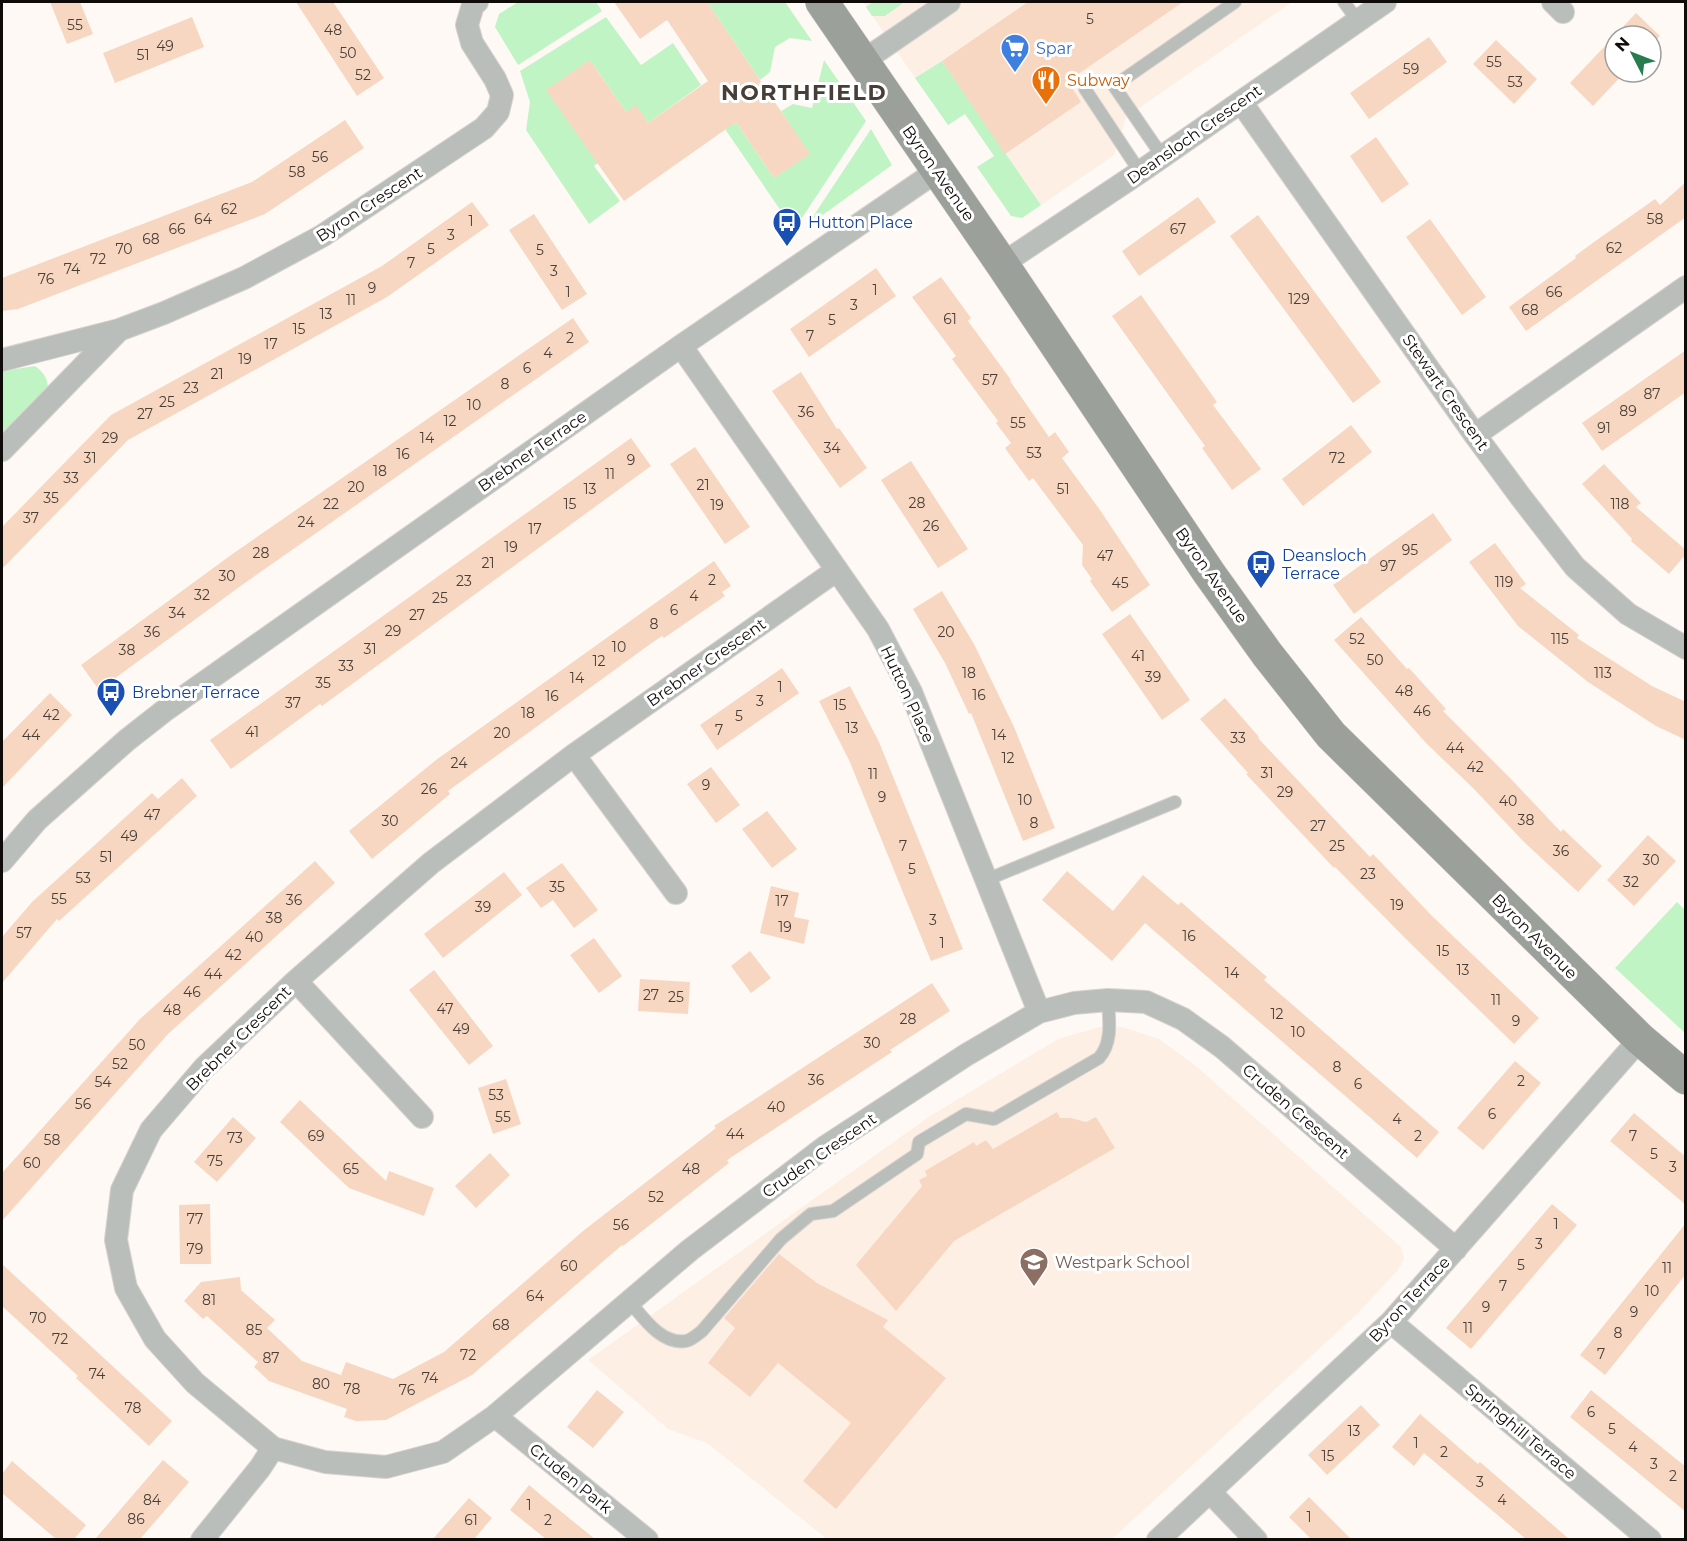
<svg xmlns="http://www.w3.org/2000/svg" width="1687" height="1541" viewBox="0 0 1687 1541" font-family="Montserrat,sans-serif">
  <rect width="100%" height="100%" fill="#fef9f5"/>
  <path fill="#feefe5" d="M863 2H1292L1126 117 1114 155 1041 205 942 61 915 78Z
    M1099 1027H1122L1159 1039 1196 1066 1401 1247 1404 1259 1398 1270 1358 1313 1112 1539H827L707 1443 668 1429 588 1360 930 1116 1058 1039Z"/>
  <path fill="#c1f4c5" d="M518 2H596L602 11 518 65 495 27 499 14Z
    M707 2H785L812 41 790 38 775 47 770 72 760 80Z
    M873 2H901L902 4 885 16H872L866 7Z
    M606 17 641 65 673 43 701 85 648 123 636 106 626 112 590 60 598 163 594 166 620 201 589 224 526 130 530 102 520 71Z
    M824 60 866 121 794 230 725 129 736 122 774 178 809 154 781 111 793 104 812 108Z
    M942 61 1041 205 1022 218 1011 216 977 167 994 156 965 114 948 125 915 78Z
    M871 129 892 165 806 227Z
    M35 366C44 373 48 378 48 390L2 437V371Z
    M1677 902 1685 910V1033L1615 968Z"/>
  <path fill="#f7d7c1" d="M50 2H80L93 34 67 44Z
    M296 2H333L384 78 357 96Z
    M614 2H707L810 154 774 178 736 122 624 201 546 90 590 60 626 112 636 105 648 123 708 81 667 20 640 39Z
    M1028 2H1183L1068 81 1081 102 1005 154 942 61Z
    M1636 13 1660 36 1651 45V36H1615V72H1625L1593 106 1570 83Z
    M192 17 204 47 115 83 103 53Z
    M1429 37 1447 62 1369 119 1350 93Z
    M1496 40 1537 79 1514 104 1473 64Z
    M345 120 364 148 265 214 18 309 2 311V278L252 182Z
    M1376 137 1409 184 1382 203 1350 156Z
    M1686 182V217L1526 331 1509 307 1576 258 1575 256 1594 242 1655 199 1660 205Z
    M1198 197 1216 222 1139 276 1122 251Z
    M472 202 489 225 387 297 128 440 2 569V527L111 415 382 266Z
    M534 214 587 294 562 310 509 230Z
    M1258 215 1381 382 1353 403 1230 236Z
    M1430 219 1486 297 1462 315 1406 237Z
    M876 268 896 296 809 357 790 329Z
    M941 277 971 318 968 321 1011 380 1010 381 1049 437 1055 432 1069 452 1062 458 1100 510 1150 585 1112 612 1090 581 1092 579 1082 565 1083 545 1033 478 1029 481 1005 448 1011 443 996 423 998 421 952 359 956 356 912 297Z
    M1141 295 1217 402 1213 405 1261 469 1232 490 1202 448 1205 446 1112 316Z
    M573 318 589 342 242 585 99 690 81 665 231 555Z
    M1686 350V392L1602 451 1582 423Z
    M801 372 837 429 839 428 867 468 840 488 772 391Z
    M1351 425 1372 452 1303 506 1282 479Z
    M631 438 651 466 322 706 320 704 231 769 210 740Z
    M695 447 750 527 725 544 670 464Z
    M911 461 968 549 938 568 881 480Z
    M1604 464 1641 503 1636 507 1686 550V554L1669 574 1631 541 1632 539 1582 484Z
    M1433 513 1452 540 1354 614 1333 585Z
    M1495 543 1526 584 1520 588 1579 635 1577 638 1652 686 1686 702V740L1656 726 1588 682 1518 626 1469 562Z
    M714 561 731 586 722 592 725 596 664 638 662 636 653 642 448 791 450 794 372 859 349 831 436 760Z
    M942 591 974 644 1014 727 1055 828 1023 841 971 713 969 714 945 663 913 609Z
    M1130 614 1190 700 1162 720 1102 634Z
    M1361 617 1407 669 1409 668 1446 709 1443 711 1510 778 1561 832 1563 829 1602 866 1578 892 1523 841 1474 789 1426 743 1334 640Z
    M782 668 799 693 717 750 700 725Z
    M850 686 879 742 963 949 931 961 849 760 819 701Z
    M50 693 72 715 2 788V742Z
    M1225 698 1259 737 1258 738 1370 857 1373 854 1432 916 1539 1018 1514 1044 1407 940 1335 867 1334 868 1246 774 1248 773 1200 719Z
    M711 767 740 805 716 823 687 784Z
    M182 778 197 796 59 921 57 919 2 983V937L32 902 152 793 158 799Z
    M767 811 797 849 772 868 742 829Z
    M1648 835 1676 861 1634 906 1607 880Z
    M315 861 335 883 168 1034 2 1221V1173L140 1019Z
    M562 863 598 910 574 928 553 900 541 908 526 888Z
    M1067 871 1113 911 1143 875 1178 905 1181 902 1267 977 1264 980 1439 1132 1417 1158 1145 923 1112 961 1042 900Z
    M504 872 522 895 443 958 424 934Z
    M771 886 799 893 794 917 809 920 804 944 760 933Z
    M594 938 622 976 599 993 570 955Z
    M750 951 771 978 751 993 731 966Z
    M434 970 493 1046 469 1065 409 990Z
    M640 979 690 982 688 1014 638 1011Z
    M932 983 950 1011 890 1050 892 1052 727 1160 729 1163 623 1246 622 1245 472 1375 386 1420 356 1421 344 1417 347 1409 269 1381 254 1367 258 1362 207 1316 203 1319 184 1301 201 1282 240 1277 241 1290 275 1320 267 1328 302 1361 341 1375 346 1362 393 1379 444 1352 583 1231 716 1128 714 1126Z
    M1515 1061 1541 1083 1483 1150 1457 1128Z
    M506 1079 521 1124 493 1134 478 1088Z
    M300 1100 386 1181 389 1171 434 1188 424 1216 349 1188 332 1172 280 1122Z
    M1057 1112 1060 1118H1071L1086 1122 1096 1117 1115 1148 954 1241 896 1311 856 1265 922 1186 919 1180 927 1176 925 1171 974 1142 976 1146 986 1140 993 1149Z
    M1634 1113 1686 1157V1205L1610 1141Z
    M233 1117 256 1138 217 1182 194 1162Z
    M490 1153 510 1175 476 1208 455 1186Z
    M210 1204 211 1264H180L179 1205Z
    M1552 1204 1577 1225 1471 1349 1446 1328Z
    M1686 1223V1274L1605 1375 1580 1355Z
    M779 1254 817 1283 888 1320 883 1327 946 1378 836 1509 803 1481 851 1423 778 1363 750 1397 708 1363 735 1328 724 1318Z
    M2 1264 172 1421 149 1446 76 1378 78 1376 2 1306Z
    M597 1390 624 1412 593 1448 567 1427Z
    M1591 1390 1686 1467V1512L1570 1417Z
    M1361 1405 1380 1425 1327 1475 1308 1455Z
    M1420 1414 1478 1464 1480 1462 1569 1539H1526L1424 1453 1414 1466 1392 1447Z
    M163 1460 189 1482 173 1501 140 1539H95Z
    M12 1461 86 1525 74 1539H56L2 1493V1474Z
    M529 1485 548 1501 595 1539H546L510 1510Z
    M1309 1497 1351 1539H1311L1289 1517Z
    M469 1498 492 1518 474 1539H433Z"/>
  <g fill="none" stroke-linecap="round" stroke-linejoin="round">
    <g stroke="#d8d3cf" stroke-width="14">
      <path id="lane" d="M1344 2 1357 20
        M1085 89 1140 172
        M1162 156 1114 86 1235 2
        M986 880 1175 802
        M629 1301C643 1317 661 1345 686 1341 691 1340 697 1335 702 1331L781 1239 811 1214 833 1211 917 1154 919 1142 966 1114 994 1119 1099 1058C1113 1042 1109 1020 1108 1000"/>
    </g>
    <g stroke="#d8d3cf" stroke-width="24">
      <path id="street" d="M1553 2 1563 12
        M863 61 949 2
        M1241 102 1475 435 1520 496 1575 567 1628 614 1686 648
        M1002 264 1140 172 1385 2
        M681 346 878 629 911 692 1039 1012
        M2 360 119 330 164 313 244 278 322 236 484 128 498 112 502 95 495 79 472 43 467 25 473 5 477 2
        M1475 435 1686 287
        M2 450 118 331
        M574 755 676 893
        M2 861 37 820 127 740 164 711 681 346 937 171
        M296 981 422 1117
        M1391 1322 1650 1540
        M495 1416 647 1540
        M273 1448 195 1383 155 1339 126 1288 116 1240 122 1190 151 1130 204 1068 296 981 431 863 574 755 837 570
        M1210 1492 1256 1540
        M202 1540 260 1468 273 1448 325 1462 386 1467 443 1452 495 1416 690 1250 825 1147 966 1055 1039 1012 1074 1003 1108 1000 1146 1002 1183 1019 1222 1047 1456 1249
        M1158 1540 1391 1322 1640 1039"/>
    </g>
    <g stroke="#d8d3cf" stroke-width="34">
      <path id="secondary" d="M822 2 1002 264 1209 573 1267 654 1331 735 1640 1039 1686 1078"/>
    </g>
    <use href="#lane" stroke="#babeba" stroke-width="12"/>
    <use href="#street" stroke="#babeba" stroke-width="22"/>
    <use href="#secondary" stroke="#9ba19a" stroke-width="33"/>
  </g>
  <defs>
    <g id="supermarket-pin" transform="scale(1.5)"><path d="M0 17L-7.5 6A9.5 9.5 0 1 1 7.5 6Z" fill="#3f7fe0" stroke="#fff"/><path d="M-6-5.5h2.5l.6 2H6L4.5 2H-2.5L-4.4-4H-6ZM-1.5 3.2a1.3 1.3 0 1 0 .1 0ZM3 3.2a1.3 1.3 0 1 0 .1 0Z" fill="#fff"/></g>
    <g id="restaurant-pin" transform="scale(1.5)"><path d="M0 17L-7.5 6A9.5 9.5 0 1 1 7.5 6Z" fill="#e8710a" stroke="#fff"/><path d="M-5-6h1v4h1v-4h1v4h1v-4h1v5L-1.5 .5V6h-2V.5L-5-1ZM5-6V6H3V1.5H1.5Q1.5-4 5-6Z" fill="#fff"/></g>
    <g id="bus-pin" transform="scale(1.5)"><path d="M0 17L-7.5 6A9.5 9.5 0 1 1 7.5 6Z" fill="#1a4fb4" stroke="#fff"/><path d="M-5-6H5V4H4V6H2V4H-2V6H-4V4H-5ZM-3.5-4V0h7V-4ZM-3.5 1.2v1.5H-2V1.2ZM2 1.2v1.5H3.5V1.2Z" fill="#fff"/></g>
    <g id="school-pin" transform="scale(1.5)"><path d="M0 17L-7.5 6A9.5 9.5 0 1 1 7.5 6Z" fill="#8d6e63" stroke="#fff"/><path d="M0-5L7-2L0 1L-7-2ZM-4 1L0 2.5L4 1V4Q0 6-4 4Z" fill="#fff"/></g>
  </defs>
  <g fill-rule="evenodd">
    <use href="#supermarket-pin" x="1015" y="48"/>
    <use href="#restaurant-pin" x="1046" y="80"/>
    <use href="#bus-pin" x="787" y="222"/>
    <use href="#bus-pin" x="1261" y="564"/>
    <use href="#bus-pin" x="111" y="692"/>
    <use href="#school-pin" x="1034" y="1262"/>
  </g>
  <g text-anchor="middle" stroke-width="6" stroke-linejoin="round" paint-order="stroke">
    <g font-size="14" fill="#493e36">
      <text x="1090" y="24">5</text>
      <text x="75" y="30">55</text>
      <text x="333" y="35">48</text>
      <text x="165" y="51">49</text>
      <text x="348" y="58">50</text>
      <text x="143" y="60">51</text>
      <text x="1494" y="67">55</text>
      <text x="1411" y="74">59</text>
      <text x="363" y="80">52</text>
      <text x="1515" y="87">53</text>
      <text x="320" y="162">56</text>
      <text x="297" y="177">58</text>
      <text x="229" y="214">62</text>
      <text x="203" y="224">64</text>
      <text x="1655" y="224">58</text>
      <text x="471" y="226">1</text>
      <text x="177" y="234">66</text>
      <text x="1178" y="234">67</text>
      <text x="451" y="240">3</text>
      <text x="151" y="244">68</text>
      <text x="1614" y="253">62</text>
      <text x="124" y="254">70</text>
      <text x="431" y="254">5</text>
      <text x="540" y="255">5</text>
      <text x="98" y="264">72</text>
      <text x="411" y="268">7</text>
      <text x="72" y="274">74</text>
      <text x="554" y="276">3</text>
      <text x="46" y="284">76</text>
      <text x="372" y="293">9</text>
      <text x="875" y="295">1</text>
      <text x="568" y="297">1</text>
      <text x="1554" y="297">66</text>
      <text x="1299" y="304">129</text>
      <text x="351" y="305">11</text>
      <text x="854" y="310">3</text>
      <text x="1530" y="315">68</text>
      <text x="326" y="319">13</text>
      <text x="950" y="324">61</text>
      <text x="832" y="325">5</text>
      <text x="299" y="334">15</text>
      <text x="810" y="341">7</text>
      <text x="570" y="343">2</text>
      <text x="271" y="349">17</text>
      <text x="548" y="358">4</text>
      <text x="245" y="364">19</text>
      <text x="527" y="373">6</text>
      <text x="217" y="379">21</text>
      <text x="990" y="385">57</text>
      <text x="505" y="389">8</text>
      <text x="191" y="393">23</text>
      <text x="1652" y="399">87</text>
      <text x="167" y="407">25</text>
      <text x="474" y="410">10</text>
      <text x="1628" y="416">89</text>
      <text x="806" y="417">36</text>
      <text x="145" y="419">27</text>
      <text x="450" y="426">12</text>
      <text x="1018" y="428">55</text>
      <text x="1604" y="433">91</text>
      <text x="110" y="443">29</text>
      <text x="427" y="443">14</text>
      <text x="832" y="453">34</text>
      <text x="1034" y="458">53</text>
      <text x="403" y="459">16</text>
      <text x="90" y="463">31</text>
      <text x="1337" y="463">72</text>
      <text x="631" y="465">9</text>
      <text x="380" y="476">18</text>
      <text x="610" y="479">11</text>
      <text x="71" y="483">33</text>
      <text x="703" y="490">21</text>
      <text x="356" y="492">20</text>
      <text x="590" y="494">13</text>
      <text x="1063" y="494">51</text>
      <text x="51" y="503">35</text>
      <text x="917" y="508">28</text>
      <text x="331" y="509">22</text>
      <text x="570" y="509">15</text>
      <text x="1620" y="509">118</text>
      <text x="717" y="510">19</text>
      <text x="31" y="523">37</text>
      <text x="306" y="527">24</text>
      <text x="931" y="531">26</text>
      <text x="535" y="534">17</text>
      <text x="511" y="552">19</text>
      <text x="1410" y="555">95</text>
      <text x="261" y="558">28</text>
      <text x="1105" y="561">47</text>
      <text x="488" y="568">21</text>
      <text x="1388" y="571">97</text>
      <text x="227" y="581">30</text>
      <text x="712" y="585">2</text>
      <text x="464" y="586">23</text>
      <text x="1504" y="587">119</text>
      <text x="1120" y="588">45</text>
      <text x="202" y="600">32</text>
      <text x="694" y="601">4</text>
      <text x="440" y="603">25</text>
      <text x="674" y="615">6</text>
      <text x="177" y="618">34</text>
      <text x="417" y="620">27</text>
      <text x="654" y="629">8</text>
      <text x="393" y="636">29</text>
      <text x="152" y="637">36</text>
      <text x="946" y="637">20</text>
      <text x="1357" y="644">52</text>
      <text x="1560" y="644">115</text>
      <text x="619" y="652">10</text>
      <text x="370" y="654">31</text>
      <text x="127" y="655">38</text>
      <text x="1138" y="661">41</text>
      <text x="1375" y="665">50</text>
      <text x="599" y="666">12</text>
      <text x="346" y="671">33</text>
      <text x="969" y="678">18</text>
      <text x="1603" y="678">113</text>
      <text x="1153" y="682">39</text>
      <text x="577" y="683">14</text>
      <text x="323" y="688">35</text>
      <text x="780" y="692">1</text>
      <text x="1404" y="696">48</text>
      <text x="979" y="700">16</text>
      <text x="552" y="701">16</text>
      <text x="760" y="706">3</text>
      <text x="293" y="708">37</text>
      <text x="840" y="710">15</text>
      <text x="1422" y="716">46</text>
      <text x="528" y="718">18</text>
      <text x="51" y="720">42</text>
      <text x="739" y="721">5</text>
      <text x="852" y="733">13</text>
      <text x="719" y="735">7</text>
      <text x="252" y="737">41</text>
      <text x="502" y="738">20</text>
      <text x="31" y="740">44</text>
      <text x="999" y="740">14</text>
      <text x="1238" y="743">33</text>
      <text x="1455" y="753">44</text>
      <text x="1008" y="763">12</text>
      <text x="459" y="768">24</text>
      <text x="1475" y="772">42</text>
      <text x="1267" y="778">31</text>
      <text x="873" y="779">11</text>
      <text x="706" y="790">9</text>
      <text x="429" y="794">26</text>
      <text x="1285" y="797">29</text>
      <text x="882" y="802">9</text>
      <text x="1025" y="805">10</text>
      <text x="1508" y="806">40</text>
      <text x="152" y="820">47</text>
      <text x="1526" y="825">38</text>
      <text x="390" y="826">30</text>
      <text x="1034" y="828">8</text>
      <text x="1318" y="831">27</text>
      <text x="129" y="841">49</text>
      <text x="903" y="851">7</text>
      <text x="1337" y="851">25</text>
      <text x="1561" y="856">36</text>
      <text x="106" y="862">51</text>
      <text x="1651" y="865">30</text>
      <text x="912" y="874">5</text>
      <text x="1368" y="879">23</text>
      <text x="83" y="883">53</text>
      <text x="1631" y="887">32</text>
      <text x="557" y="892">35</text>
      <text x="59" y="904">55</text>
      <text x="294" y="905">36</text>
      <text x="782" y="906">17</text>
      <text x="1397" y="910">19</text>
      <text x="483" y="912">39</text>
      <text x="274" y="923">38</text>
      <text x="933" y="925">3</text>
      <text x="785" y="932">19</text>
      <text x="24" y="938">57</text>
      <text x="1189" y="941">16</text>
      <text x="254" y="942">40</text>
      <text x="942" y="948">1</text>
      <text x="1443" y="956">15</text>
      <text x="233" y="960">42</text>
      <text x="1463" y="975">13</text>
      <text x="1232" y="978">14</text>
      <text x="213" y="979">44</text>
      <text x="192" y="997">46</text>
      <text x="651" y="1000">27</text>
      <text x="676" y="1002">25</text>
      <text x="1496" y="1005">11</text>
      <text x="445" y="1014">47</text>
      <text x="172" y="1015">48</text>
      <text x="1277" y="1019">12</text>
      <text x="908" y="1024">28</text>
      <text x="1516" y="1026">9</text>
      <text x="461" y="1034">49</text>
      <text x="1298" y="1037">10</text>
      <text x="872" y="1048">30</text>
      <text x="137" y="1050">50</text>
      <text x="120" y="1069">52</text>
      <text x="1337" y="1072">8</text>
      <text x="816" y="1085">36</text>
      <text x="1521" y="1086">2</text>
      <text x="103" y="1087">54</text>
      <text x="1358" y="1089">6</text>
      <text x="496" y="1100">53</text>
      <text x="83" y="1109">56</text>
      <text x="776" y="1112">40</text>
      <text x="1492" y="1119">6</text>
      <text x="503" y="1122">55</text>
      <text x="1397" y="1124">4</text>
      <text x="735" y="1139">44</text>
      <text x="316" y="1141">69</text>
      <text x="1418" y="1141">2</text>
      <text x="1633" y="1141">7</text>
      <text x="235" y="1143">73</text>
      <text x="52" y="1145">58</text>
      <text x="1654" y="1159">5</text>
      <text x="215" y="1166">75</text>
      <text x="32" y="1168">60</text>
      <text x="1673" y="1172">3</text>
      <text x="351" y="1174">65</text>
      <text x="691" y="1174">48</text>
      <text x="656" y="1202">52</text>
      <text x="195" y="1224">77</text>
      <text x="1556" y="1229">1</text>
      <text x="621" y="1230">56</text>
      <text x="1539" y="1249">3</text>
      <text x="195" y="1254">79</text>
      <text x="1521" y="1270">5</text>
      <text x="569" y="1271">60</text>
      <text x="1667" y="1273">11</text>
      <text x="1503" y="1291">7</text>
      <text x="1652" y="1296">10</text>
      <text x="535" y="1301">64</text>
      <text x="209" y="1305">81</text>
      <text x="1486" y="1312">9</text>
      <text x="1634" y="1317">9</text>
      <text x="38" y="1323">70</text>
      <text x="501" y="1330">68</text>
      <text x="1468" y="1333">11</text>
      <text x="254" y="1335">85</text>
      <text x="1618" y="1338">8</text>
      <text x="60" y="1344">72</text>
      <text x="1601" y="1359">7</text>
      <text x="468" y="1360">72</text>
      <text x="271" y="1363">87</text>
      <text x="97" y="1379">74</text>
      <text x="430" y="1383">74</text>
      <text x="321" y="1389">80</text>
      <text x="352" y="1394">78</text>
      <text x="407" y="1395">76</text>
      <text x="133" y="1413">78</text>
      <text x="1591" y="1417">6</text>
      <text x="1612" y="1434">5</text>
      <text x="1354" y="1436">13</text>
      <text x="1416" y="1448">1</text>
      <text x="1633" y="1452">4</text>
      <text x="1444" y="1457">2</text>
      <text x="1328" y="1461">15</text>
      <text x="1654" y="1469">3</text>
      <text x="1673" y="1481">2</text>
      <text x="1480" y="1487">3</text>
      <text x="152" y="1505">84</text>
      <text x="1502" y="1505">4</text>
      <text x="529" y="1510">1</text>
      <text x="1309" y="1522">1</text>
      <text x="136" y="1524">86</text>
      <text x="471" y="1525">61</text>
      <text x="548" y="1525">2</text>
    </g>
    <g font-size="16" fill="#366cbe" stroke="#fff" text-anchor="start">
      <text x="1036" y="54">Spar</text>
    </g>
    <g font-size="16" fill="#c56008" stroke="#fff" text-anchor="start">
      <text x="1067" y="86">Subway</text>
    </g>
    <g font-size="16" fill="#0f0b08" stroke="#fff">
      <text transform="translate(1194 134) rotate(-35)" y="6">Deansloch Crescent</text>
      <text transform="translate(939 173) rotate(55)" y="6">Byron Avenue</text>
      <text transform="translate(369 204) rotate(-33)" y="6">Byron Crescent</text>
      <text transform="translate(1446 392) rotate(55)" y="6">Stewart Crescent</text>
      <text transform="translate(532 451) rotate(-35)" y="6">Brebner Terrace</text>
      <text transform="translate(1212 575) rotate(55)" y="6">Byron Avenue</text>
      <text transform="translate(706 662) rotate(-35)" y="6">Brebner Crescent</text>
      <text transform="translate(908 694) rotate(65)" y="6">Hutton Place</text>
      <text transform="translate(1535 936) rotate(45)" y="6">Byron Avenue</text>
      <text transform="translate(238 1038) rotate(-45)" y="6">Brebner Crescent</text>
      <text transform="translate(1296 1111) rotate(41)" y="6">Cruden Crescent</text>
      <text transform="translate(819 1155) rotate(-35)" y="6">Cruden Crescent</text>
      <text transform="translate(1409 1299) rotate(-47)" y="6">Byron Terrace</text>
      <text transform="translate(1521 1431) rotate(40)" y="6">Springhill Terrace</text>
      <text transform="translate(571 1478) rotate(39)" y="6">Cruden Park</text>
    </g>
    <g font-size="16" fill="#164399" stroke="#fff" text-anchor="start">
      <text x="808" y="228">Hutton Place</text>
      <text x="1282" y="561">Deansloch<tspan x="1282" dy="18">Terrace</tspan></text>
      <text x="132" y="698">Brebner Terrace</text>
    </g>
    <g font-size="16" fill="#785e54" stroke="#fff" text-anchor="start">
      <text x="1055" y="1268">Westpark School</text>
    </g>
    <g font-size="22" font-weight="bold" letter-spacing="1.5" fill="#473e37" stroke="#fff">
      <text x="804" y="100">NORTHFIELD</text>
    </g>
  </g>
  <rect width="1687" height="1541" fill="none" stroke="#0f0b08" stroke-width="6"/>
  <g transform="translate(1633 54) rotate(312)"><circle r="28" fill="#ffffff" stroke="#9f9d9c" stroke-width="1.5"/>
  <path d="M0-4.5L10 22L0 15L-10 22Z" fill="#277d50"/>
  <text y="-9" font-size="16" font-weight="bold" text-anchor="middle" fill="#0f0b08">N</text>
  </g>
</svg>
